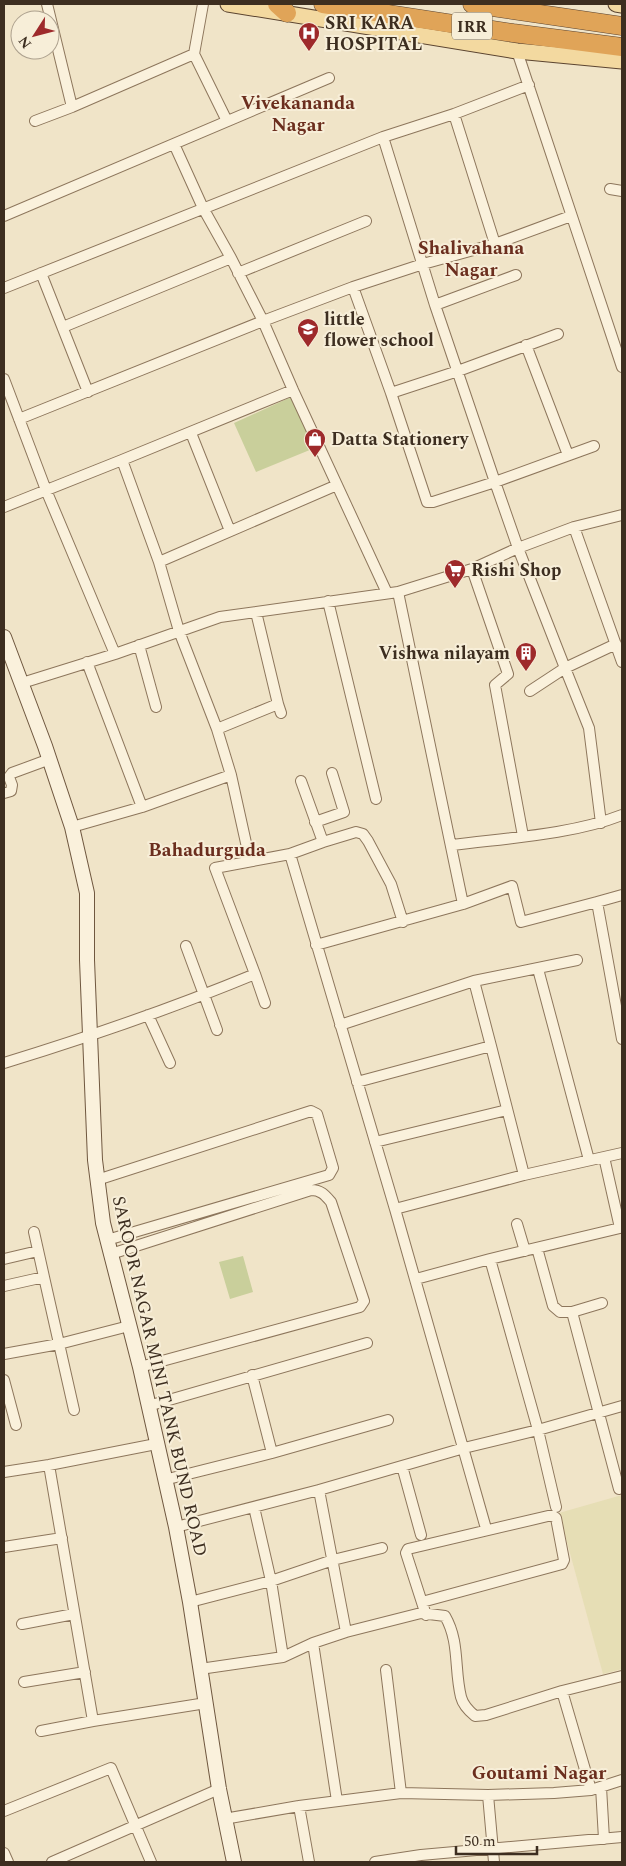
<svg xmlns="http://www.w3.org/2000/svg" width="626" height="1866" viewBox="0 0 626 1866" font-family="Spectral,serif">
  <rect width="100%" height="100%" fill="#f0e4c8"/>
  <path fill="#e6deb5" d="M622 1495V1669L603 1674 559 1513Z"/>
  <path fill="#c9cf9b" d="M291 397 317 447 256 472 234 423Z
    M243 1256 253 1292 230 1299 219 1262Z"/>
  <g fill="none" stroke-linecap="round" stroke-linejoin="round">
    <g stroke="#8d765c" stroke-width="12">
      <path id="street" d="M47 4 72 107
        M203 4 194 54 227 121
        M517 51 622 367
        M529 85 454 114 383 137 435 305 495 482 518 548 565 668 616 644
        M454 114 495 244
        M35 121 72 107 194 54
        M174 144 203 208 231 258 263 321 293 390 387 593
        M610 189 622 191
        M4 216 329 78
        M41 273 88 392
        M238 273 366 221
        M353 287 391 393 427 502H433L495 482 594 446
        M4 288 383 137
        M435 305 516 275
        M63 327 231 258
        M526 345 568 455
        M4 379 46 490 115 654
        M391 393 458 371 558 334
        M19 419 263 321 353 287 423 264 495 244 571 216
        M191 433 230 531
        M122 460 293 390
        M4 507 122 460 159 562 179 631 217 729 231 775 250 861
        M574 527 622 662
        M159 562 337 485
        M472 569 508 674 495 685 523 836
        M398 592 472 569 518 548 574 527 622 515
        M328 601 376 799
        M256 612 278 704
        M139 645 156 707
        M87 662 142 807
        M22 683 115 654 220 617 398 592 463 904
        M530 691 565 668 589 728 601 823
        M217 729 278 704 281 713
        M301 781 323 842
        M4 793 11 791 12 785 9 777 12 773 50 759
        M315 822 344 812 332 773
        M72 827 142 807 231 775
        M452 845C506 838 571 835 622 815
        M290 854 395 1209
        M597 902 622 895
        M316 945 463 904 512 886 521 922 597 902 622 1039
        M186 946 217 1030
        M538 969 589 1160
        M255 974 265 1003
        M474 981 491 1046
        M148 1015 170 1063
        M340 1025 474 981 577 960
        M4 1063C89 1037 173 1008 255 974L215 868 290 854 323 842 356 832 363 834 368 841 391 884 403 922
        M357 1082 491 1046 524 1175
        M375 1142 507 1110
        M97 1180 311 1111 317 1114 333 1168 329 1175 107 1240
        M517 1224 525 1251
        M34 1232 44 1277
        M537 1248 553 1306 560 1312H572
        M111 1254 311 1190C321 1190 325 1195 331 1202L364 1301 360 1307 140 1367
        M4 1259 38 1251
        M490 1259 620 1228 604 1157
        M416 1279 490 1259 538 1430 556 1507
        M4 1286 44 1277 74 1410
        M602 1303 572 1312 619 1489
        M4 1354 59 1344 129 1326
        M252 1375 272 1453
        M4 1380 16 1425
        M148 1406 367 1343
        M49 1465 93 1721
        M402 1466 421 1535
        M4 1472 49 1465 156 1444
        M164 1480 272 1453 388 1420
        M319 1490 464 1448 538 1430 622 1406
        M254 1507 271 1581 283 1657
        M485 1525 395 1209 524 1175 622 1153
        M176 1527 319 1490 346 1632
        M4 1547 62 1538
        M190 1602 271 1581 333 1560 382 1548
        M422 1602 562 1564 564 1560 556 1518 553 1516H548L408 1549 406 1553 426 1615
        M22 1624 74 1614
        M313 1643 346 1632 421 1613 445 1616C460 1642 454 1669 461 1697 463 1705 469 1711 475 1716L486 1715 562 1691 622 1676
        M200 1669 283 1657 313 1643 337 1801
        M386 1670 401 1793
        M24 1682 85 1672
        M562 1691 591 1790
        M41 1731 93 1721 206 1703
        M601 1787 604 1839
        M488 1795 494 1862
        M299 1806 309 1862
        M4 1811 111 1768 151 1862
        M224 1819 299 1806 401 1793 488 1795 554 1793 591 1790 622 1780
        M4 1853 8 1862
        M52 1862 219 1789
        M375 1862 421 1855 622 1837"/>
    </g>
    <g stroke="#6f573f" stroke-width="16">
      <path id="secondary" d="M4 637 45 746 72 827 87 893V960L95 1160 103 1223 140 1367 176 1527 190 1602 219 1789 234 1862"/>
    </g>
    <g stroke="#5b4430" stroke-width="17">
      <path id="primary" d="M228 4 517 51 622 61
        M616 4 622 5"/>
    </g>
    <g stroke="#5b4430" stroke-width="19">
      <path id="highway" d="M277 4 287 13
        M323 4 513 33 622 47
        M472 4 622 26"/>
    </g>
    <use href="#street" stroke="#faf1dc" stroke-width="10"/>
    <use href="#secondary" stroke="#faf1dc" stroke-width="14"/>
    <use href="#primary" stroke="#f3d9a0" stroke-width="15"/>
    <use href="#highway" stroke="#e0a458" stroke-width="18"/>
  </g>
  <defs>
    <g id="hospital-pin" transform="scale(1.125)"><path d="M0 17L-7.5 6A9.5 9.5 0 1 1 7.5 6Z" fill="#9e2a2b" stroke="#f7eed8"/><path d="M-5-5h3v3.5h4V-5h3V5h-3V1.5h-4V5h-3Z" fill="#fff"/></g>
    <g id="school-pin" transform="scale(1.125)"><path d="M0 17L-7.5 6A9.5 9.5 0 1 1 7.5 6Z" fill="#9e2a2b" stroke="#f7eed8"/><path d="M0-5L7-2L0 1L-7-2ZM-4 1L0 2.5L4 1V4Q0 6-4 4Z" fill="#fff"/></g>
    <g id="shop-pin" transform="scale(1.125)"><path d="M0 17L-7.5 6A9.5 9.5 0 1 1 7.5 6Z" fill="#9e2a2b" stroke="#f7eed8"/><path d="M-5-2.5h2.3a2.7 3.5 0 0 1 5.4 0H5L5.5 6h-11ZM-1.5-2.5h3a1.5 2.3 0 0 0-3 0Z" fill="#fff"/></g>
    <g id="supermarket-pin" transform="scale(1.125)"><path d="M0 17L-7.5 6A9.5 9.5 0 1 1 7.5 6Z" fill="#9e2a2b" stroke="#f7eed8"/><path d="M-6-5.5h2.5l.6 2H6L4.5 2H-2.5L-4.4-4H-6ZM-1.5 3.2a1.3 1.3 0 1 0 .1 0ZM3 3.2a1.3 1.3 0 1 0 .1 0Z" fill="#fff"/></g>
    <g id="building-pin" transform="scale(1.125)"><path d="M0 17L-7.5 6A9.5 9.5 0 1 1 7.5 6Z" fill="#9e2a2b" stroke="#f7eed8"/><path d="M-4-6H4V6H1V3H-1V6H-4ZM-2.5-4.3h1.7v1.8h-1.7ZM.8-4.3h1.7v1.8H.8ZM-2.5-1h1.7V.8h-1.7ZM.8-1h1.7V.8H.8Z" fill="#fff"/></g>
  </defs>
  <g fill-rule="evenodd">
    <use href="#hospital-pin" x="309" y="33"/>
    <use href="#school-pin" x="308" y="329"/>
    <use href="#shop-pin" x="315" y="439"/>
    <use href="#supermarket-pin" x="455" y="570"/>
    <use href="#building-pin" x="526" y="653"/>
  </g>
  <g text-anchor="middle" stroke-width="4" stroke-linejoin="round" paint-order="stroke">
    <rect fill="#f7eed8" stroke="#756857" stroke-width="1" x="452" y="12.5" width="40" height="27" rx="4"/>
    <g font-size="16" font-weight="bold" fill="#3d2e20">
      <text x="472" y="32">IRR</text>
    </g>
    <g font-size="18" font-weight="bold" fill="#3d2e20" stroke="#f7eed8" text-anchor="start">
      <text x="325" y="29">SRI KARA<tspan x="325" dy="21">HOSPITAL</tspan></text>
      <text x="324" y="325">little<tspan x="324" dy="21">flower school</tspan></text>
      <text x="331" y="445">Datta Stationery</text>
      <text x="471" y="576">Rishi Shop</text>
      <text x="510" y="659" text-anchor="end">Vishwa nilayam</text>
    </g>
    <g font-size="18" fill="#3d2e20" stroke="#f7eed8">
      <text transform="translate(160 1376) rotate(77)" y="6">SAROOR NAGAR MINI TANK BUND ROAD</text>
    </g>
    <g font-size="19" font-weight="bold" fill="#6b2e1e" stroke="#f7eed8">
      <text x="298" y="109">Vivekananda<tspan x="298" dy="22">Nagar</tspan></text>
      <text x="471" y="254">Shalivahana<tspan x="471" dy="22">Nagar</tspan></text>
      <text x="207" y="856">Bahadurguda</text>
      <text x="539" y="1779">Goutami Nagar</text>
    </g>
  </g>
  <rect width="626" height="1866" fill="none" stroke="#3d2e20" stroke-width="10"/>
  <g transform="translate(35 35) rotate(234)"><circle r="24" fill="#f7eed8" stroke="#ada18e"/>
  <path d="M0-4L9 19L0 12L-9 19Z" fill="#9e2a2b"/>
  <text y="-8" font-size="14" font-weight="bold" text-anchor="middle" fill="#3d2e20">N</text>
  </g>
  <path d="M456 1846v8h81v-8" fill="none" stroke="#3d2e20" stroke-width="2.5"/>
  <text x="464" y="1846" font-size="15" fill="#3d2e20" stroke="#f7eed8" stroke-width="4" paint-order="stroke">50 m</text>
</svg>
